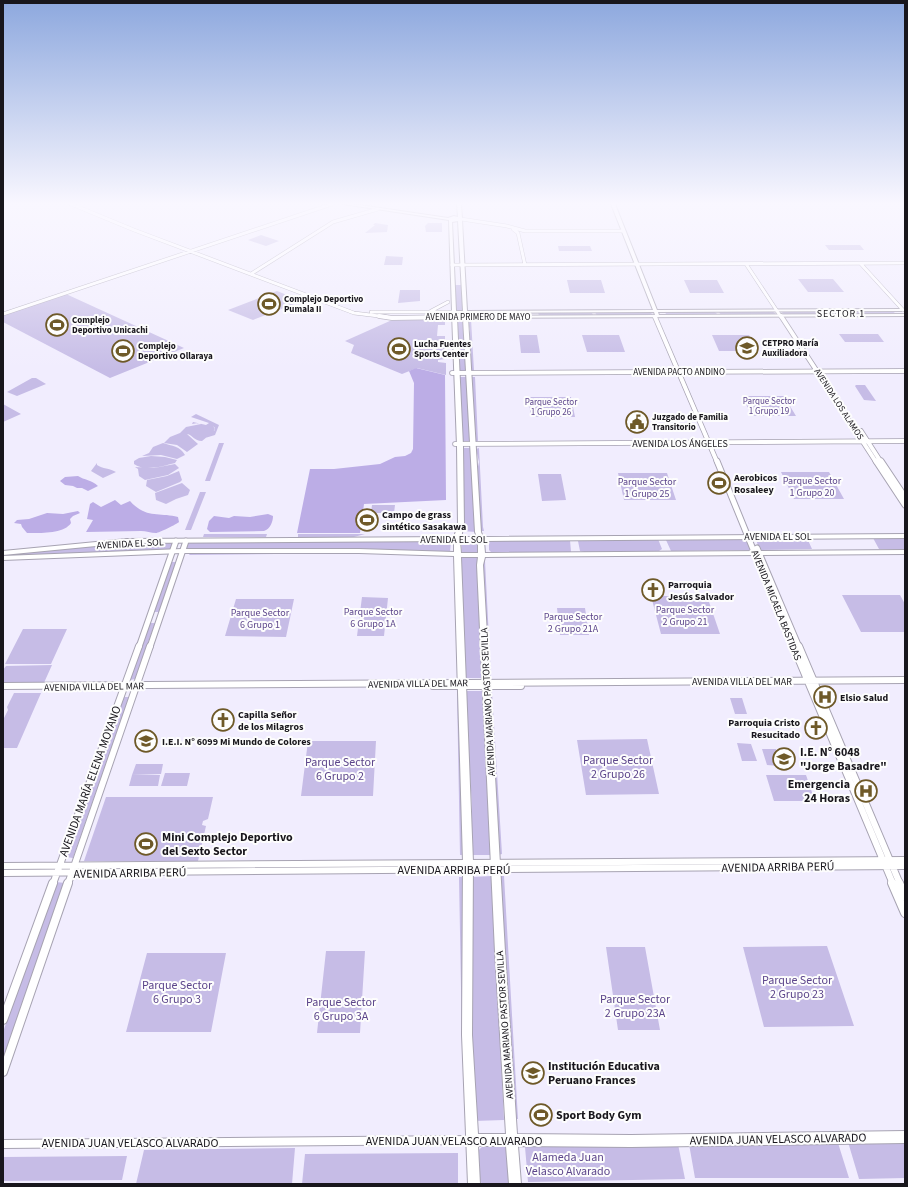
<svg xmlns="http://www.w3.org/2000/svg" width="908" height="1187" viewBox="0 0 908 1187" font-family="'Source Sans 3',sans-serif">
  <rect width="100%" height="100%" fill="#f1edfe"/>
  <path fill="#c6bce6" d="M375 223 388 225 387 232 365 233 375 225H373Z
    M428 223H442V232H426L425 226Z
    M261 235 279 241 266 246 248 240Z
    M825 245H860L864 250H829Z
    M558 246H590L592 251H559Z
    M386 256 403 257 402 265H384Z
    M798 279H833L844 292H808Z
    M567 280H601L605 293H570Z
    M684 280H717L724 293H690Z
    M454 285H462L464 311H455Z
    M400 290H420V301L398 303Z
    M277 291 302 301 253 320 228 310Z
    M66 294 184 348 110 378 3 322V315Z
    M772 311 777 315H721L719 312Z
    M784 311H837L841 315H784L782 312Z
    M892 311 895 313 845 315 843 312Z
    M529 312V316H472L471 313Z
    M538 312H590L592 313 593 315 539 316Z
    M595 312H650L653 315 597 316Z
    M665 312H715L718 315 667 316Z
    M445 319V325H438L437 336H445V359L438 360V362L446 363V375L417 368 402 374 351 353 354 345 345 341 392 320Z
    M464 319 467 371H459L457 320Z
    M467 319H471L474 371H471L468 335 470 330Z
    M839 334H878L884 342H845Z
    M519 335H537L540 353H521Z
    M582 335H619L625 352H587Z
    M712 335H749L758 351H719Z
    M460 377H468L472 441H462Z
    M472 377H475L478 441H476Z
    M32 378H36L46 384 17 396 7 392Z
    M856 385H865L876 401 864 400 855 386Z
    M742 396H784L796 416H752Z
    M528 397H571L575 417H531Z
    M3 404 21 414 3 422Z
    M196 414 219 425 215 435 205 438 215 430V428L213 426 215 429 213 432 202 441C194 441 193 435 187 434L198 444 187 452 177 445 164 443 170 437 180 433 186 427 201 424 198 423 192 424 193 422 206 425 209 423 191 417Z
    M163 443C172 446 180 446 185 455L177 459 161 455 142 456 149 453 153 447Z
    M219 443H224L210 481H205Z
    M463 448H472L476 532 462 531 464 518Z
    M479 448 483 527 484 531H480L477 471 479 462 476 449Z
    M151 456 165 457 177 460 175 463C163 466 144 472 134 464V461L139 458Z
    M97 463V465C103 469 109 468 116 472L103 478 91 471Z
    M175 464 179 468 168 475 145 480 139 476 138 469 135 467 154 468Z
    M179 471 182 480 180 482 156 492 146 486 147 480 167 476Z
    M781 472H829L844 499H794Z
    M618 473H667L676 500H624Z
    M538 474H561L566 500 542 501Z
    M182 483 190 490 188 495 176 499 166 504 156 500 155 493Z
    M200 492H206L191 530H185Z
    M372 505H395L394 513H373L371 527H362L364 513H371Z
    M204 534H267L266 537H203Z
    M298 534H365L354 537H298Z
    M905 537V549H879L873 538Z
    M743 538 746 539 751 550 671 551 666 540Z
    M757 538H807L812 549 762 550 759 549 756 539Z
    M658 539 662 549 659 551 584 552 580 551 578 541Z
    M478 540 481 553H462L461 541Z
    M569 540H570L571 552H491L489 550V541Z
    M451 541 450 552 359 549H186L188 543Z
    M127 542H173L170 550 3 556V554Z
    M191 552H317L423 555 362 553 189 555Z
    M461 557 478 558 484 678H463Z
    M482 561H485L491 677H488L484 588V565Z
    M171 562H176L159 612H153Z
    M842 595H900L905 604V632H861Z
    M651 596H707L720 634H661Z
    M362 597 388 598 384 636H357Z
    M236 599H294L286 637 225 636Z
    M557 608H585L589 635H560Z
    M150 623H155L135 679 130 680Z
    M23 629H67L51 664H5Z
    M52 665 43 685 3 684V670L6 666Z
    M465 691H484L491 855H471L472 807Z
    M489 691H492L502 854 498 855Z
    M457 692H459L465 855H460Z
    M14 693H41L17 748H3V720L8 710 7 707Z
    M123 697H129L73 858 66 857Z
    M730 698H742L747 714H735Z
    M647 739 659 794 586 795 577 740Z
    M308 741H376L373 796H301Z
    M737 743 751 744 757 761H742Z
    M762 749H776L780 766 767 765Z
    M136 764H163L161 774 132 775Z
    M165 773H190L187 786H161Z
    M132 775H160L158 786H129Z
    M766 775H806L815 801H774Z
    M106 797H213L208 819 203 821 202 825 206 826 198 861H84Z
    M492 876 504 1120 474 1121 472 1100V877Z
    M499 876H504L518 1119H512L502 931 503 915Z
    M459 877H465L462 1043Z
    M56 882 65 883 3 1058V1032Z
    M827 946 854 1026 764 1027 743 947Z
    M606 947H645L660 1030H618Z
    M326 951H365L360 1033H317Z
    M147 953H226L211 1032H126Z
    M905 1141V1178L859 1179 848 1142Z
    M488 1143 503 1145 506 1147 510 1184H482C478 1178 475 1158 478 1152 480 1147 484 1146 488 1143Z
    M838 1143 849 1178H695L689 1144Z
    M678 1144 685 1179 528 1182 525 1147Z
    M295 1148 292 1184H136L144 1150Z
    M458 1153V1184H302L305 1154Z
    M127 1156 122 1180 3 1181V1157Z"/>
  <path fill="#bcade6" d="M416 368 445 375 446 500 364 504 360 533H297L310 469H334L380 464 395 457 405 456 411 453 413 449 414 383 409 371Z
    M78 476C84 480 92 480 98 486L88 491 82 488H77L73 486 65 485 60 481 65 477Z
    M115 500 121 505 130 501C146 519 159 512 178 517L179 522C177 524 159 533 156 533 151 533 146 531 141 531 122 531 105 532 86 532L93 520 87 519 90 504 93 502 101 507Z
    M78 511 80 513 73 516 70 519 71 523C64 534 40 533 27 533L22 527 21 524 14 523 17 520 29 519 47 513 63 514Z
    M268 514 273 516C273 522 270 529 264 531L210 532 207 529 209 521 214 516 229 518 234 516 250 517Z"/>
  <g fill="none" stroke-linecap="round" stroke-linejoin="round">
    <g stroke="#a7a3b2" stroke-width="4">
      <path id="minor-far4" d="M71 204 134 230 354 313 387 317
        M461 219 507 226 525 231H623
        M513 229 518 233 525 265
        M860 263 903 310
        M746 264 781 317
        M452 265 905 263
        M251 274 333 222 378 209
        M431 311 448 302
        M371 312H453
        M3 314 332 204
        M436 317H454"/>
    </g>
    <g stroke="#a7a3b2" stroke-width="5.5">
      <path id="minor-far3" d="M379 316 392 318 454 317
        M781 316 876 462
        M655 317 717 462
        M452 373 905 371
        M861 431 881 462
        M455 444 905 441"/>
    </g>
    <g stroke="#a7a3b2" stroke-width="7">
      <path id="minor-far2" d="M717 461 793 647
        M876 461 905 505
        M881 461 905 497
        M757 548 799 647
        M139 647 176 541
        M150 647 186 541"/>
    </g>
    <g stroke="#a7a3b2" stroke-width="8">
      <path id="minor-far1" d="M793 646 893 884
        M799 646 900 884
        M3 686 905 680
        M433 686H521
        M3 866 905 860
        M3 873 905 866
        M53 884 139 646
        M68 884 150 646"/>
    </g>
    <g stroke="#a7a3b2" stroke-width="10">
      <path id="minor" d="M892 883 905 913
        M899 883 905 896
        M3 1020 53 883
        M3 1072 68 883
        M3 1144 472 1140"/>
    </g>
    <g stroke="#a7a3b2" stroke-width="2">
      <path id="major" d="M343 204H353L448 218 454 216 458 217 457 204H461L462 218 463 219 462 220 467 311 653 310 611 204H615L657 310 905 309V311L658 312 659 315 905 314V316L468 318 481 532 483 537 905 534V538L484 541 485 553 905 550V554L485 557 483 565 505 952 517 1134 631 1135 905 1131V1143L631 1147 518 1146 521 1184H509L506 1146H478L480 1184H468L462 1035 463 862 454 556 359 553H182L3 560V556L182 549H359L454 552V541L127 543 3 555V551L127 539 454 537 458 525 457 446 452 313 451 312 452 311 449 220ZM458 221 463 311H456L452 222ZM654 312 655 315 468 316V313ZM456 313H463V316H456ZM457 318H463L475 532 477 537H461L464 525 463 446ZM460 541H478V553H461ZM461 557H478L477 565 495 952 506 1134H478L472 1035 473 862Z"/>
    </g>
    <use href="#minor-far4" stroke="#fff" stroke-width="3"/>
    <use href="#minor-far3" stroke="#fff" stroke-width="4"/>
    <use href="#minor-far2" stroke="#fff" stroke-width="5"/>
    <use href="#minor-far1" stroke="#fff" stroke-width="6"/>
    <use href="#minor" stroke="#fff" stroke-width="8"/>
    <use href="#major" fill="#fff" fill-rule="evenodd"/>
  </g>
  <linearGradient id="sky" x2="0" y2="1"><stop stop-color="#8da8de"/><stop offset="0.55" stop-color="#f9f7ff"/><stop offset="1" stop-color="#f9f7ff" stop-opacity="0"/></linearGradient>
  <rect width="908" height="370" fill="url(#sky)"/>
  <defs>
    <g id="stadium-ring" transform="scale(1.15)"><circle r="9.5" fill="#fdfdfd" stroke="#6e5928" stroke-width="1.5"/><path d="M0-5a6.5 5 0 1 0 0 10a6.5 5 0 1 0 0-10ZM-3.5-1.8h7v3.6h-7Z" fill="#6e5928"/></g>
    <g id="university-ring" transform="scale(1.15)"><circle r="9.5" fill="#fdfdfd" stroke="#6e5928" stroke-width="1.5"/><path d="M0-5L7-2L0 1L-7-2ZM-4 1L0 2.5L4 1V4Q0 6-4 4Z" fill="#6e5928"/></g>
    <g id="civic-ring" transform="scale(1.15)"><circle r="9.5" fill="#fdfdfd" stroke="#6e5928" stroke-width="1.5"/><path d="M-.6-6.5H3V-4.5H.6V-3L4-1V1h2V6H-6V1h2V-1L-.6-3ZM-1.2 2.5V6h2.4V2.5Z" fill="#6e5928"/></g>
    <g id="church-ring" transform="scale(1.15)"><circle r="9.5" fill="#fdfdfd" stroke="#6e5928" stroke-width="1.5"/><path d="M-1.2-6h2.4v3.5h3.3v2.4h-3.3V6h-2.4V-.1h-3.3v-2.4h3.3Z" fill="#6e5928"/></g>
    <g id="hospital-ring" transform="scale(1.15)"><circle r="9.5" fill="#fdfdfd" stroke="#6e5928" stroke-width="1.5"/><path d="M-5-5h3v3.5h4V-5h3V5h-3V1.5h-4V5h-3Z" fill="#6e5928"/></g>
    <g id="school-ring" transform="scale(1.15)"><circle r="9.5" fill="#fdfdfd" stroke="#6e5928" stroke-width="1.5"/><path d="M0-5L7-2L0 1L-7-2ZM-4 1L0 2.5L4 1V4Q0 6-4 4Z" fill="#6e5928"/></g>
  </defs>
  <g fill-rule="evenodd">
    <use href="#stadium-ring" x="269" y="304"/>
    <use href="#stadium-ring" x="57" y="325"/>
    <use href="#university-ring" x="747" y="348"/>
    <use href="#stadium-ring" x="399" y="349"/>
    <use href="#stadium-ring" x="123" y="351"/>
    <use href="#civic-ring" x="637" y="422"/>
    <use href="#stadium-ring" x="719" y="483"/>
    <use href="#stadium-ring" x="367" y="520"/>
    <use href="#church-ring" x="653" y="590"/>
    <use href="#hospital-ring" x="825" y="697"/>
    <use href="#church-ring" x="223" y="720"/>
    <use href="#church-ring" x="816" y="728"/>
    <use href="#school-ring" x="146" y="741"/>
    <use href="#school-ring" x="784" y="759"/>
    <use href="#hospital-ring" x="866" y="791"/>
    <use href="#stadium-ring" x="146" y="844"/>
    <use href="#school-ring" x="533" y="1073"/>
    <use href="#stadium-ring" x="541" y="1115"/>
  </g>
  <g text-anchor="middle" stroke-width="4" stroke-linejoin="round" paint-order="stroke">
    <g font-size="9" font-weight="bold" fill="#18161c" stroke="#fdfdfd" text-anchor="start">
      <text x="284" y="302">Complejo Deportivo<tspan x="284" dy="10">Pumala II</tspan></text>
      <text x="72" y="323">Complejo<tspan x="72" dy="10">Deportivo Unicachi</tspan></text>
      <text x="762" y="346">CETPRO María<tspan x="762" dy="10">Auxiliadora</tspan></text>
      <text x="414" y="347">Lucha Fuentes<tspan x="414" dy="10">Sports Center</tspan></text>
      <text x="138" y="349">Complejo<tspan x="138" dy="10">Deportivo Ollaraya</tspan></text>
      <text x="652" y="420">Juzgado de Familia<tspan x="652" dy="10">Transitorio</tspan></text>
    </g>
    <g font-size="9" fill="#18161c" stroke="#fdfdfd">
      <text x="478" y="320">AVENIDA PRIMERO DE MAYO</text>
      <text x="679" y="375">AVENIDA PACTO ANDINO</text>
      <text transform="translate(839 404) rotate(57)" y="3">AVENIDA LOS ALAMOS</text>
    </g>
    <g font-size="9" fill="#5c458b" stroke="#fdfdfd">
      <text x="769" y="404">Parque Sector<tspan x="769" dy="10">1 Grupo 19</tspan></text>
      <text x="551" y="405">Parque Sector<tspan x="551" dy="10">1 Grupo 26</tspan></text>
    </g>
    <g font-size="10" letter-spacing="1" fill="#18161c" stroke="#fdfdfd">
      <text x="841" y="317">SECTOR 1</text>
    </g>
    <g font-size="10" fill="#18161c" stroke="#fdfdfd">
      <text x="680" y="447">AVENIDA LOS ÁNGELES</text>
      <text x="778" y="540">AVENIDA EL SOL</text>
      <text x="454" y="543">AVENIDA EL SOL</text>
      <text transform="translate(130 543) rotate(-3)" y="4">AVENIDA EL SOL</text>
      <text transform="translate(777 605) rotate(68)" y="4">AVENIDA MICAELA BASTIDAS</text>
      <text x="742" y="685">AVENIDA VILLA DEL MAR</text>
      <text transform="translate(418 683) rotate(-1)" y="4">AVENIDA VILLA DEL MAR</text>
      <text transform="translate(94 686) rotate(-1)" y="4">AVENIDA VILLA DEL MAR</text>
      <text transform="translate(487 702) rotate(-93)" y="4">AVENIDA MARIANO PASTOR SEVILLA</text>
      <text transform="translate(504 1025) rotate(-94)" y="4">AVENIDA MARIANO PASTOR SEVILLA</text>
    </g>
    <g font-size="10" font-weight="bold" fill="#18161c" stroke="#fdfdfd" text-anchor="start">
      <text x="734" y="481">Aerobicos<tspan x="734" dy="12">Rosaleey</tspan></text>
      <text x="382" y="518">Campo de grass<tspan x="382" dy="12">sintético Sasakawa</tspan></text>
      <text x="668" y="588">Parroquia<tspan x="668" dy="12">Jesús Salvador</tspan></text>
      <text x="840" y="701">Elsio Salud</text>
      <text x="238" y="718">Capilla Señor<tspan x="238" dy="12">de los Milagros</tspan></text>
      <text x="800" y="726" text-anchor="end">Parroquia Cristo<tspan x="800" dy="12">Resucitado</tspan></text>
      <text x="162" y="745">I.E.I. N° 6099 Mi Mundo de Colores</text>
    </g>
    <g font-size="10" fill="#5c458b" stroke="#fdfdfd">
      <text x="812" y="484">Parque Sector<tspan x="812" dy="12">1 Grupo 20</tspan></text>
      <text x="647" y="485">Parque Sector<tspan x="647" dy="12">1 Grupo 25</tspan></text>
      <text x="685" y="613">Parque Sector<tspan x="685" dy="12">2 Grupo 21</tspan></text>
      <text x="373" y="615">Parque Sector<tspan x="373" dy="12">6 Grupo 1A</tspan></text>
      <text x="260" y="616">Parque Sector<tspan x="260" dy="12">6 Grupo 1</tspan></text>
      <text x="573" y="620">Parque Sector<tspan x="573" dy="12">2 Grupo 21A</tspan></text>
    </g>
    <g font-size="12" font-weight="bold" fill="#18161c" stroke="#fdfdfd" text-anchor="start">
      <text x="800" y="756">I.E. N° 6048<tspan x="800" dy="14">"Jorge Basadre"</tspan></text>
      <text x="850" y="788" text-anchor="end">Emergencia<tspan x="850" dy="14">24 Horas</tspan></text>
      <text x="162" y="841">Mini Complejo Deportivo<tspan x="162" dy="14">del Sexto Sector</tspan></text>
      <text x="548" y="1070">Institución Educativa<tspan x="548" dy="14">Peruano Frances</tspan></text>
      <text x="556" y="1119">Sport Body Gym</text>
    </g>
    <g font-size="12" fill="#5c458b" stroke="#fdfdfd">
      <text x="618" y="764">Parque Sector<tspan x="618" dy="14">2 Grupo 26</tspan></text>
      <text x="340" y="766">Parque Sector<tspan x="340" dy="14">6 Grupo 2</tspan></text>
      <text x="797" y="984">Parque Sector<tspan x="797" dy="14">2 Grupo 23</tspan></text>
      <text x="177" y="989">Parque Sector<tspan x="177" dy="14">6 Grupo 3</tspan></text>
      <text x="635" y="1003">Parque Sector<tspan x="635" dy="14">2 Grupo 23A</tspan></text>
      <text x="341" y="1006">Parque Sector<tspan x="341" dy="14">6 Grupo 3A</tspan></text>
      <text x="568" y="1161">Alameda Juan<tspan x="568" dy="14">Velasco Alvarado</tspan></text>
    </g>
    <g font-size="12" fill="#18161c" stroke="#fdfdfd">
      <text transform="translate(90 781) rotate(-70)" y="4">AVENIDA MARÍA ELENA MOYANO</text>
      <text transform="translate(778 867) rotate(-1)" y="4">AVENIDA ARRIBA PERÚ</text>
      <text x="454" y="874">AVENIDA ARRIBA PERÚ</text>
      <text transform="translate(130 873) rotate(-1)" y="4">AVENIDA ARRIBA PERÚ</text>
      <text transform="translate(778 1139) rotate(-1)" y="4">AVENIDA JUAN VELASCO ALVARADO</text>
      <text x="454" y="1145">AVENIDA JUAN VELASCO ALVARADO</text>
      <text x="130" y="1147">AVENIDA JUAN VELASCO ALVARADO</text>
    </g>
  </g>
  <rect width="908" height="1187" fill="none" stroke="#18161c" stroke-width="8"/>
</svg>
